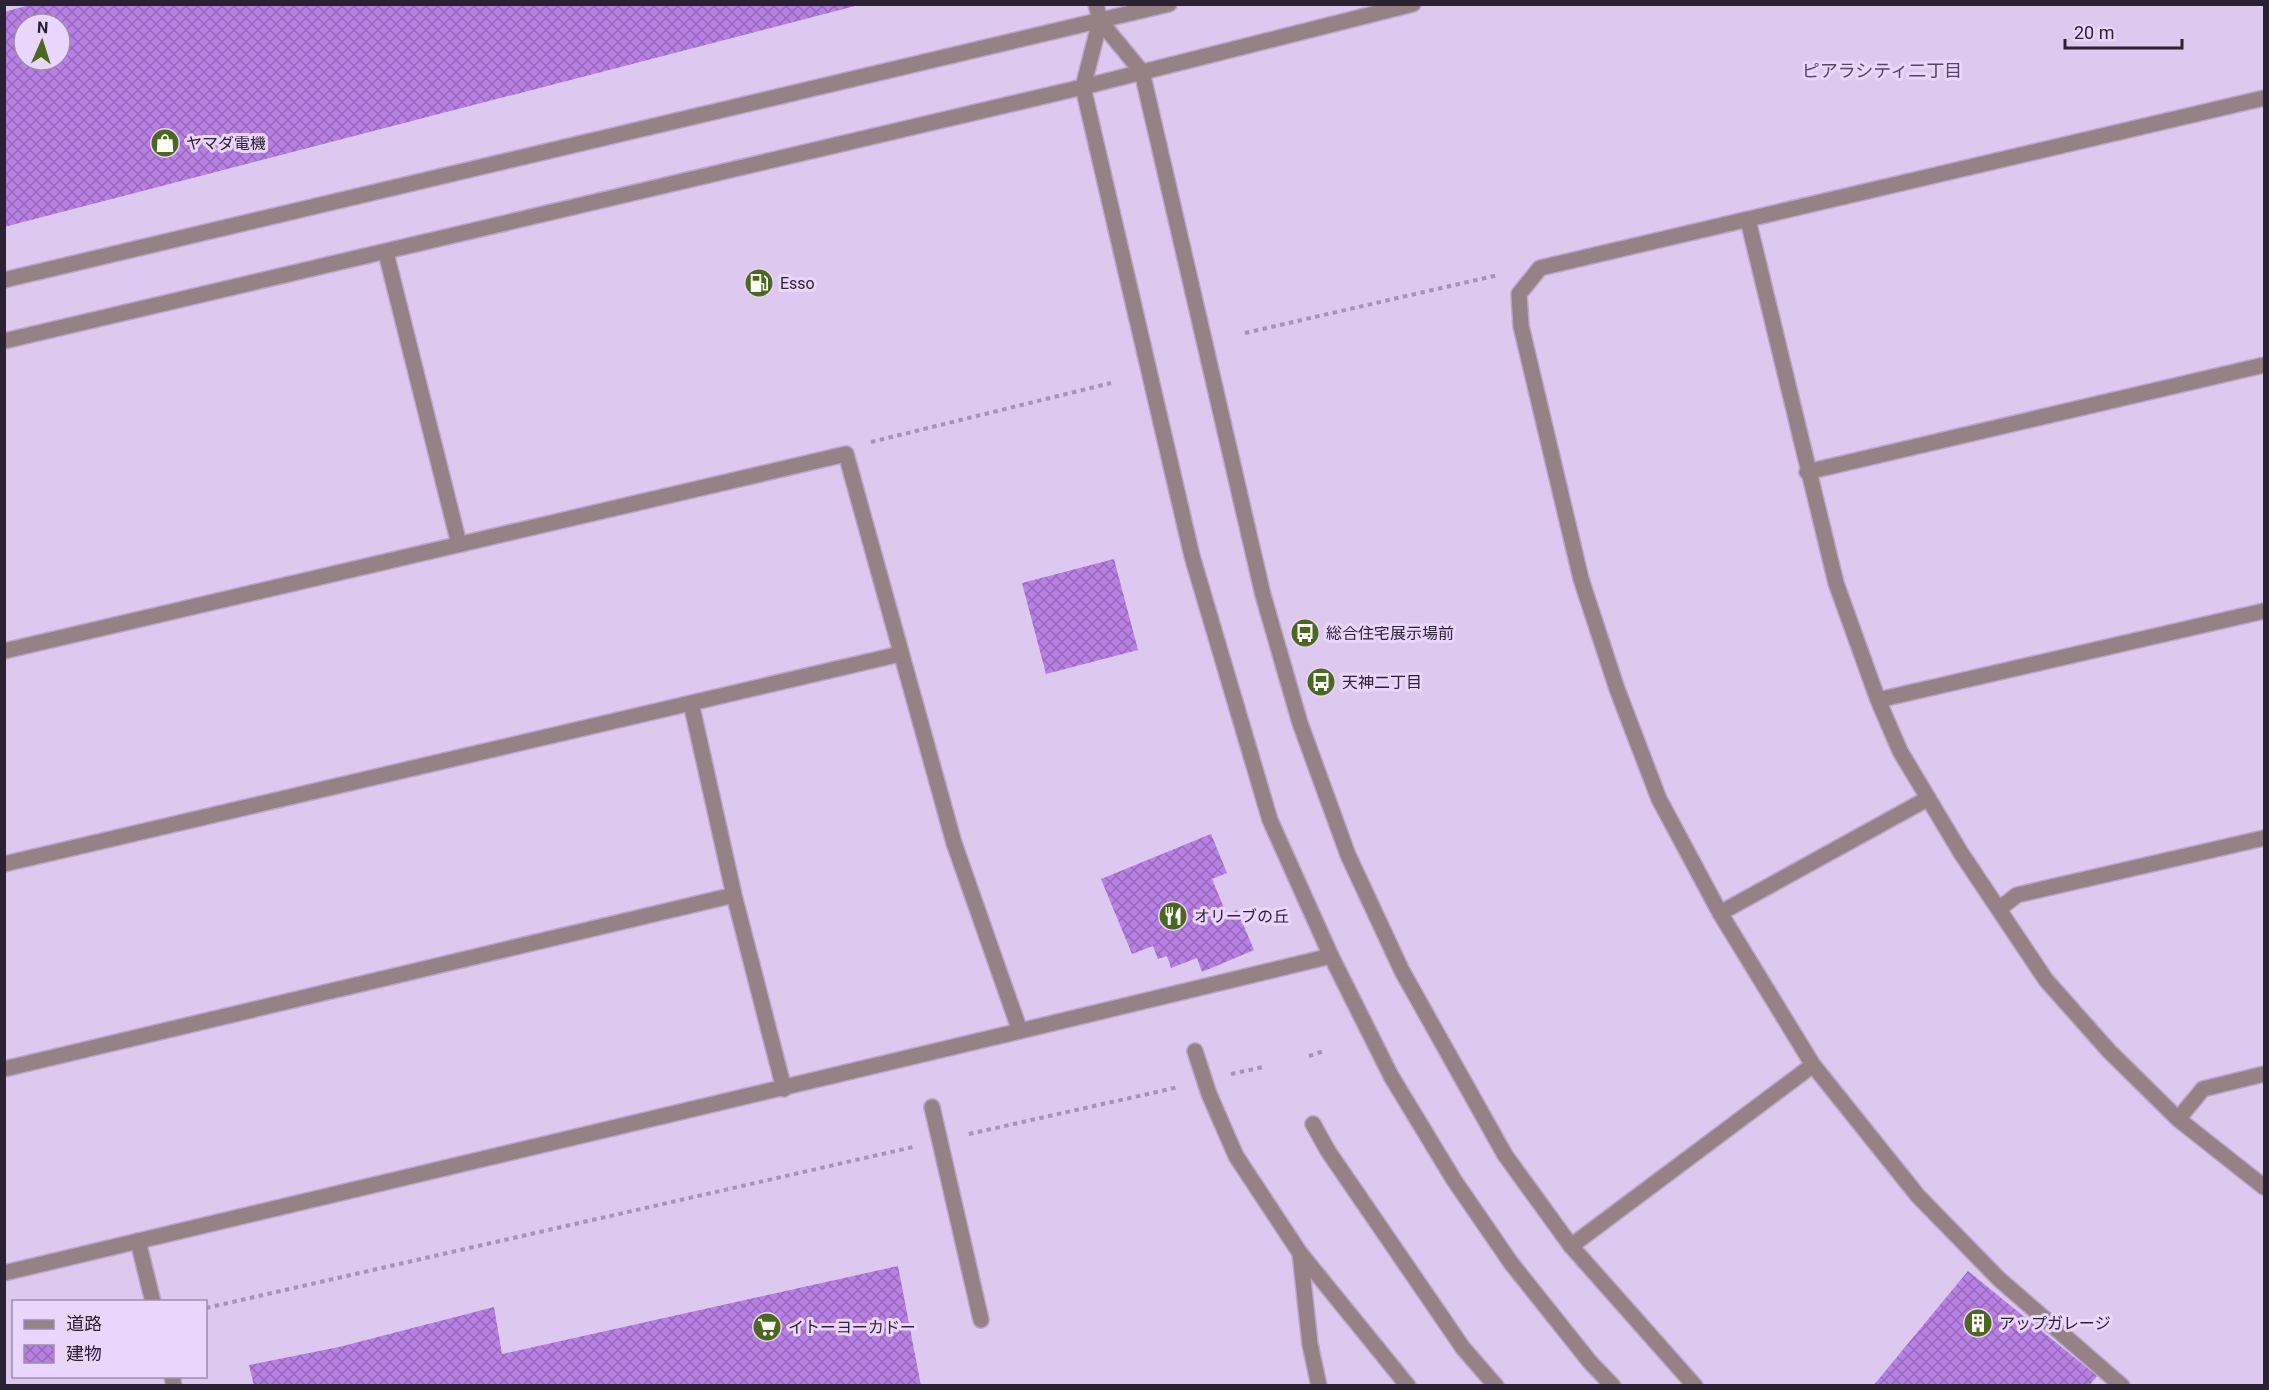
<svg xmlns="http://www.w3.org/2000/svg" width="2269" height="1390" viewBox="0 0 2269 1390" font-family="Roboto,'Noto Sans JP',sans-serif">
  <defs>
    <pattern id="building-cross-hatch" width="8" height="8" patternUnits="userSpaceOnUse" patternTransform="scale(1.5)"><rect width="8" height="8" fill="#b87fe4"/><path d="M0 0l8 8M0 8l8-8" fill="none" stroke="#9668b9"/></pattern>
  </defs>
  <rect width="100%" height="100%" fill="#ddc8ef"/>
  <path fill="url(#building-cross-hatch)" fill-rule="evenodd" d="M33 4H859V5L4 227V12ZM24 24H60V60H24Z
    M1114 559 1138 650 1046 674 1022 583Z
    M1211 834 1227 873 1212 879 1227 915 1237 910 1254 950 1202 972 1197 958 1171 968 1167 956 1158 959 1153 946 1132 954 1101 879Z
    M898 1266 921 1386H254L249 1365 339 1347 494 1307 502 1354Z
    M1968 1271 2097 1376 2089 1386H1873Z"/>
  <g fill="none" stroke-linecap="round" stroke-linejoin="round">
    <g stroke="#b9a7c9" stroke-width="18">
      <path id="service" d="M1195 1051 1209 1094 1236 1156 1300 1253 1310 1344 1319 1386
        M932 1107 981 1320
        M1313 1124 1328 1151 1463 1348 1496 1386
        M138 1241 153 1302
        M1300 1253 1408 1386
        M172 1376 174 1386"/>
    </g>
    <g stroke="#b9a7c9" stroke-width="18">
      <path id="minor" d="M1096 4 1100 21
        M1748 220 1836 583 1878 700 1900 751 1961 853 2046 980 2109 1051 2178 1119 2264 1187
        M386 253 459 544
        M1807 472 2264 365
        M4 651 846 454 954 843 1020 1031 4 1273
        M1878 700 2264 611
        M691 703 734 895 784 1089
        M4 864 900 654
        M1999 909 2017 895 2264 838
        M1720 913 1927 799
        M1020 1031 1331 956
        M4 1069 734 895
        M2178 1119 2203 1089 2264 1074
        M1571 1246 1813 1065
        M2122 1386 1999 1279 1918 1196 1813 1065 1720 913 1659 799 1617 689 1581 579 1521 326 1519 294 1540 268 2264 98"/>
    </g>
    <g stroke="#b9a7c9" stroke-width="18">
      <path id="tertiary" d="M1100 21 1142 72 1263 595 1300 723 1348 855 1402 971 1505 1155 1571 1246 1695 1386
        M1100 21 1083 87 1192 556 1270 820 1331 956 1391 1076 1454 1180 1511 1263 1590 1362 1613 1386
        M4 280 1169 4
        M4 341 1083 87 1413 4"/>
    </g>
    <path stroke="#a594b4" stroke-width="4" stroke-dasharray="4.5 4.5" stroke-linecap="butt" d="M1245 333 1498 275
      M871 442 1111 383
      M1309 1056 1324 1051
      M1231 1074 1263 1067
      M969 1134 1179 1087
      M206 1308 913 1147"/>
    <use href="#service" stroke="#968184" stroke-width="15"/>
    <use href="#minor" stroke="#968184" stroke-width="15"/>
    <use href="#tertiary" stroke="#968184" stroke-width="15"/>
  </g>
  <defs>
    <g id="shop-disc" transform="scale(1.5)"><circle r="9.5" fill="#4b691e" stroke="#ead5fd"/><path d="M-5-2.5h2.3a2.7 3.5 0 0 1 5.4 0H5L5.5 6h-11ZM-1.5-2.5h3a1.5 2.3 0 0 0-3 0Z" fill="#fff"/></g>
    <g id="fuel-disc" transform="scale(1.5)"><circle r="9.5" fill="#4b691e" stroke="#ead5fd"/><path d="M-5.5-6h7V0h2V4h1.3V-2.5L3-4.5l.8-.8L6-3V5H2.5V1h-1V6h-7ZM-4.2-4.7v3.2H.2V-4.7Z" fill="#fff"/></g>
    <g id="bus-disc" transform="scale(1.5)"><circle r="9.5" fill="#4b691e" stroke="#ead5fd"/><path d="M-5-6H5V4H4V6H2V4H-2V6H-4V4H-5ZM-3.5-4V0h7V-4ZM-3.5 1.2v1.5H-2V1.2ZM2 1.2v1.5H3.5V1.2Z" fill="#fff"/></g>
    <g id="restaurant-disc" transform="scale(1.5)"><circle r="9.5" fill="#4b691e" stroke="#ead5fd"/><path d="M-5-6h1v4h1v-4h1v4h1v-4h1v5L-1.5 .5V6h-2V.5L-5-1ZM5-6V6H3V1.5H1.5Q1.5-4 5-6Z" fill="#fff"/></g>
    <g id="building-disc" transform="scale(1.5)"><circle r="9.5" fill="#4b691e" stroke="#ead5fd"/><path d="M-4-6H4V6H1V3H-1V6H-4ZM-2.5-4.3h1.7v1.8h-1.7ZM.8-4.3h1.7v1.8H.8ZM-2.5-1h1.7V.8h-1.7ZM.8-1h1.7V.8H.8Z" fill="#fff"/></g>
    <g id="supermarket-disc" transform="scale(1.5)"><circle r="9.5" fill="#4b691e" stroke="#ead5fd"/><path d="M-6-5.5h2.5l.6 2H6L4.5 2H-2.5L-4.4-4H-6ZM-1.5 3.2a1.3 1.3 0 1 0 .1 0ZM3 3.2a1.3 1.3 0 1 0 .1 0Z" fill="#fff"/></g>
  </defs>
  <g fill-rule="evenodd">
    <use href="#shop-disc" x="165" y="143"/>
    <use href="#fuel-disc" x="759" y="283"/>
    <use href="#bus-disc" x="1305" y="633"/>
    <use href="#bus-disc" x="1321" y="682"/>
    <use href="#restaurant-disc" x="1173" y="916"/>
    <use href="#building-disc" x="1978" y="1323"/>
    <use href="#supermarket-disc" x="767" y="1327"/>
  </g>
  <g text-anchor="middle" stroke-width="6" stroke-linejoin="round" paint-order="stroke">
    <g font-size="16" fill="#2a2231" stroke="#ead5fd" text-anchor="start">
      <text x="186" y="149">ヤマダ電機</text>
      <text x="780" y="289">Esso</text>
      <text x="1326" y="639">総合住宅展示場前</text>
      <text x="1342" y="688">天神二丁目</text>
      <text x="1194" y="922">オリーブの丘</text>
      <text x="1999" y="1329">アップガレージ</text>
      <text x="788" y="1333">イトーヨーカドー</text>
    </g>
    <g font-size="18" fill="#564466" stroke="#ead5fd">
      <text x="1882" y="77">ピアラシティ二丁目</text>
    </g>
  </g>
  <rect width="2269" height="1390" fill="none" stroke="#2a2231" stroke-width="12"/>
  <rect x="12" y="1300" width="195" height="78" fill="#ead5fd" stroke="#9d8dab" stroke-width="1.5"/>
  <rect x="24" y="1320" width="30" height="9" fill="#968184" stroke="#9d8dab" stroke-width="1.5"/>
  <text x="66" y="1330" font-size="18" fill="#2a2231">道路</text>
  <rect x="24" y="1345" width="30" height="18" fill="url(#building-cross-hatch)" stroke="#9d8dab" stroke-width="1.5"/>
  <text x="66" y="1360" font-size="18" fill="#2a2231">建物</text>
  <g transform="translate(42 42) rotate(3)"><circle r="28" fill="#ead5fd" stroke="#9d8dab" stroke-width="1.5"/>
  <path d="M0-4.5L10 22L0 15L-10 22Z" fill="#4b691e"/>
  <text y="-9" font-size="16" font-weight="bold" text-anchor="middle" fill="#2a2231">N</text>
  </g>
  <path d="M2065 39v9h117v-9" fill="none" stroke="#2a2231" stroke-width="3"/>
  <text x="2074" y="39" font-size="18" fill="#2a2231" stroke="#ead5fd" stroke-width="4.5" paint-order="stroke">20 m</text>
</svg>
